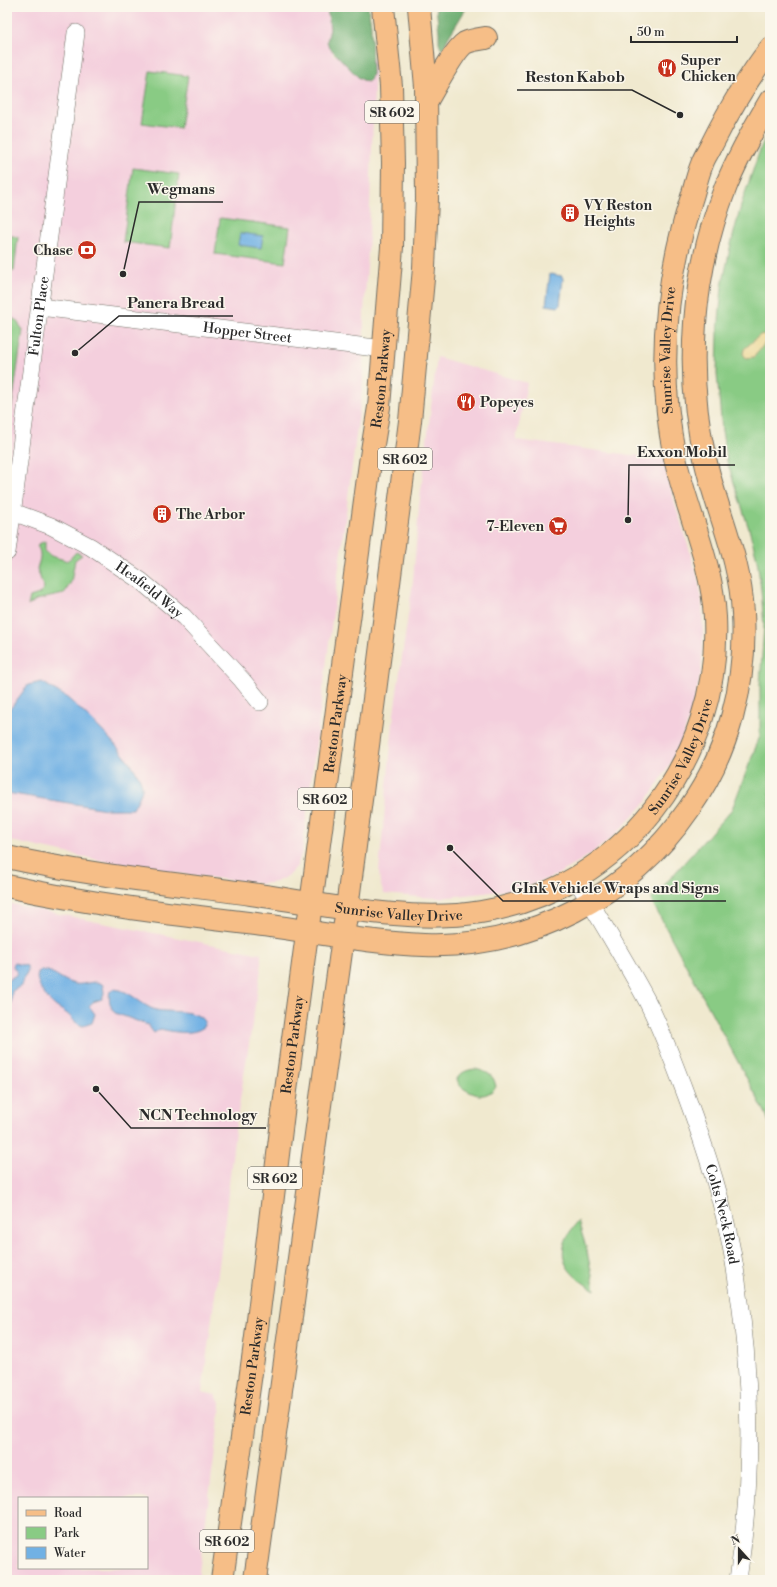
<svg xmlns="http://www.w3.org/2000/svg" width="777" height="1587" viewBox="0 0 777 1587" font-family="'Libre Bodoni',serif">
  <rect width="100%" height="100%" fill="#fbf7ec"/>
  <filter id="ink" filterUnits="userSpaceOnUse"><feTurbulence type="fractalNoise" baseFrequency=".025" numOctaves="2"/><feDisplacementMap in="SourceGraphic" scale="8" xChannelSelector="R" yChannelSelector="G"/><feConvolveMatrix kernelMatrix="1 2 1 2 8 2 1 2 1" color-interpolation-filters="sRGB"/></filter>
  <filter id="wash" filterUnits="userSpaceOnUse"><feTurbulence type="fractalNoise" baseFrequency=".012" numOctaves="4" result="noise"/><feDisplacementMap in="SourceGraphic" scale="16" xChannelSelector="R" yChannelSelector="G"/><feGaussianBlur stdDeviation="0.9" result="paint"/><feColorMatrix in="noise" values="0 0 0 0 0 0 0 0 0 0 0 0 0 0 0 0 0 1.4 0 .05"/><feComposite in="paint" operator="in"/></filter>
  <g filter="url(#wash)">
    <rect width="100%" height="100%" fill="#f0e9cf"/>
    <path fill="#f4cfdd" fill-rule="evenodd" d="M7 7H330L333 55 375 59 369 236 364 313 363 382 302 851 297 866 289 875 276 882 261 884 135 868 7 840Z
      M437 357 527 383 516 440 639 456 663 455 672 494 698 578 702 601 703 643 701 673 692 711 679 747 668 768 646 802 615 835 591 854 555 876 533 884 509 890 440 898 420 897 384 894 380 883 379 871 394 713 413 581 419 507Z
      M7 903 97 922 261 954V969L235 1131 224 1228 202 1392 216 1395 221 1405 198 1580H7ZM19 1498H147V1568H19Z"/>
    <path fill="#89cb84" stroke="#5a7b58" d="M150 71 188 76 180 128 142 123Z
      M770 126V1126L766 1114 651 900 732 809 760 736V685L764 626 761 589 757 559 749 529 727 461 722 431 717 374 718 332 722 287 730 248 742 202 761 147Z
      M133 168 179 174 170 248 123 242Z
      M220 218 290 227 285 263 215 254Z
      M7 235 18 237 14 271 7 273Z
      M7 316 16 320 23 330 7 439Z
      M45 541V551L51 556 68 561 76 552 82 555 75 560 71 582 64 594 36 600 28 606 30 597 39 594 44 588 37 569C40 559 42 554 37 545Z
      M475 1069C487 1072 494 1074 496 1087 487 1097 479 1097 468 1091 462 1088 459 1086 457 1079 461 1072 467 1070 475 1069Z
      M578 1221 586 1247 595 1290C562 1272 552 1252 578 1221Z"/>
    <path fill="#6eaf72" stroke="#4c6d4e" d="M327 7H368L371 24 372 74 370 80 367 82 359 78 329 47 327 41 330 29Z
      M436 7H467L448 38 444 47 441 49 439 43V32Z"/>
    <path fill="#eeda9e" stroke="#8c8264" d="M763 334 767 338 765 343 754 357 746 358 743 354 744 349 760 335Z"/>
    <path fill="#71b1e4" stroke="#4e6e88" d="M240 233 263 236 261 248 238 245Z
      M550 274 562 276 563 279 560 305 558 307 546 305Z
      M42 682C50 687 58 692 66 697 82 710 145 769 142 789 141 795 136 803 133 809H106L7 793V713L28 685Z
      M14 963 27 966 28 971 24 977 21 986 12 991 11 1003 7 1011V981L17 974V972L13 967Z
      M41 970C54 970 63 982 75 984 84 986 96 978 103 985L104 993 102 999 93 1002 89 1006 95 1014 92 1023 83 1026C75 1024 73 1018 66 1013 62 1010 57 1008 53 1004 46 998 30 978 41 970Z
      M114 989C131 990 141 1006 156 1010 170 1013 204 1008 205 1026 194 1036 174 1032 160 1029L154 1033 148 1025 115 1013C110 1007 108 999 110 991Z"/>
  </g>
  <g filter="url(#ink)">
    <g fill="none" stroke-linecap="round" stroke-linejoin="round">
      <g stroke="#706e64" stroke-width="18">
        <g id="minor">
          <path id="s1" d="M40 307 384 349"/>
          <path id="s2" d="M13 512 51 526 91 547 141 581 184 617 242 680 260 702"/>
          <path id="s3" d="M7 552 76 33"/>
          <path id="s4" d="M575 877C599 918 624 958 646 999 662 1030 674 1063 686 1095 705 1146 722 1198 732 1251 752 1359 754 1472 738 1580"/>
        </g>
      </g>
      <g stroke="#706e64" stroke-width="24">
        <g id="major">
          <path d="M426 102C434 89 454 50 465 43 471 40 479 39 486 38"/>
          <path id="s5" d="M7 857C87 875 170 883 251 894 323 904 410 924 481 912 623 889 722 759 715 617 712 562 687 512 675 458 657 370 664 286 691 200 695 188 697 176 702 164 704 157 709 151 712 144 729 110 747 79 770 49"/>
          <path d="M7 886C89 904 172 914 256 924 312 931 368 943 424 945 530 949 630 895 689 809 729 752 747 682 743 613 740 557 718 515 706 463 684 372 692 273 726 186 738 156 754 128 770 101"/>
          <path id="s6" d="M222 1580 256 1337 283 1113 370 463 379 407 392 247 393 163 391 86 383 7"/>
          <path d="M255 1580 347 908 410 421 424 268 427 199 426 87 419 7"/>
        </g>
      </g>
      <use href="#minor" stroke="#fff" stroke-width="17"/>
      <use href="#major" stroke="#f6be87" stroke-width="22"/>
    </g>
  </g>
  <defs>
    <g id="restaurant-disc" transform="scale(1)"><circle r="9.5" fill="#c8321e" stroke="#fbf7ec"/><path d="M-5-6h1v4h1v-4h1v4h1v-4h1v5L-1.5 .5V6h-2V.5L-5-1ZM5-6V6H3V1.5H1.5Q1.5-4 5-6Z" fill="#fff"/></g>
    <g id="building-disc" transform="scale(1)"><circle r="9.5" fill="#c8321e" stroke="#fbf7ec"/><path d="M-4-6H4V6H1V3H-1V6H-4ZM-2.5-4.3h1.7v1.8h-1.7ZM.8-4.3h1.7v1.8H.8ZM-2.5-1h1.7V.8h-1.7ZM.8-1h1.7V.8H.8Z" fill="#fff"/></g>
    <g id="bank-disc" transform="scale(1)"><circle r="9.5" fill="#c8321e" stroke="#fbf7ec"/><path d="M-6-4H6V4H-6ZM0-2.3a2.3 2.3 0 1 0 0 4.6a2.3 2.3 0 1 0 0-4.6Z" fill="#fff"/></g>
    <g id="supermarket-disc" transform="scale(1)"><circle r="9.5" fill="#c8321e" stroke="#fbf7ec"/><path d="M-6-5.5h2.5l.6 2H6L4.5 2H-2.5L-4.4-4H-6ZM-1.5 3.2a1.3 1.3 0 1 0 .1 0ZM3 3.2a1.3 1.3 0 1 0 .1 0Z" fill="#fff"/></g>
  </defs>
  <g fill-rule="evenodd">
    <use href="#restaurant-disc" x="667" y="68"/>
    <use href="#building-disc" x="570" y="213"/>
    <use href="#bank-disc" x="87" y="250"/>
    <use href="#restaurant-disc" x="466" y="402"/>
    <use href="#building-disc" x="162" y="514"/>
    <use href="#supermarket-disc" x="558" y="526"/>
  </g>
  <g text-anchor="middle" stroke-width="3" stroke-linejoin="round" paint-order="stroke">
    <g fill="#fbf7ec" stroke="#696865" stroke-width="1">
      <rect x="365" y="101" width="54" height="22" rx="3"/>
      <rect x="378" y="448" width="54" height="22" rx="3"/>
      <rect x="298" y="788" width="54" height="22" rx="3"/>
      <rect x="248" y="1167" width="54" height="22" rx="3"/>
      <rect x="200" y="1530" width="54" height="22" rx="3"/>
    </g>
    <g font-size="13" font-weight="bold" fill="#2b2b2b">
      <text x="392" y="117">SR 602</text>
      <text x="405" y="464">SR 602</text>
      <text x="325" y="804">SR 602</text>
      <text x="275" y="1183">SR 602</text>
      <text x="227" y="1546">SR 602</text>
    </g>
    <g font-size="14" font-weight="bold" fill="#2b2b2b" stroke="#fbf7ec" text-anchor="start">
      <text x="681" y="65">Super<tspan x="681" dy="16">Chicken</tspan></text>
      <text x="584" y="210">VY Reston<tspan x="584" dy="16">Heights</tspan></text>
      <text x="73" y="255" text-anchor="end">Chase</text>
      <text x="480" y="407">Popeyes</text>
      <text x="176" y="519">The Arbor</text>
      <text x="544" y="531" text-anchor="end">7-Eleven</text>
    </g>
    <g font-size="14" fill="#2b2b2b" stroke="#fbf7ec">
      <text dy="5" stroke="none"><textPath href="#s3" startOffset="238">Fulton Place</textPath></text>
      <text dy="5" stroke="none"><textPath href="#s1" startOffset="209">Hopper Street</textPath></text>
      <text dy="5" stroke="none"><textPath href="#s5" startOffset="1163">Sunrise Valley Drive</textPath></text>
      <text dy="5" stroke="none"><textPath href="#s6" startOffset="1212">Reston Parkway</textPath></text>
      <text dy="5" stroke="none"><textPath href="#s2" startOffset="158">Heafield Way</textPath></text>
      <text dy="5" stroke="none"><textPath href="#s6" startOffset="864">Reston Parkway</textPath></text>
      <text dy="5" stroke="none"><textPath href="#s5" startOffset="744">Sunrise Valley Drive</textPath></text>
      <text dy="5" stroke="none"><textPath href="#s5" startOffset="396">Sunrise Valley Drive</textPath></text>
      <text dy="5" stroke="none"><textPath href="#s6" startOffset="540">Reston Parkway</textPath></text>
      <text dy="5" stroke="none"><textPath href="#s4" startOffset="370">Colts Neck Road</textPath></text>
      <text dy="5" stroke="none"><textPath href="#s6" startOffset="216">Reston Parkway</textPath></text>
    </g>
  </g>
  <path fill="none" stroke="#2b2b2b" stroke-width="1.5" d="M680 115L632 90H517M123 274L139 202H223M75 353L119 316H233M628 520L629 465H735M450 848L503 901H726M96 1089L131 1128H266"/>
  <g fill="#2b2b2b" stroke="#fbf7ec" stroke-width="1.5">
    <circle cx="680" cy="115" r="4"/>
    <circle cx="123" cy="274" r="4"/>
    <circle cx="75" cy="353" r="4"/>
    <circle cx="628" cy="520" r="4"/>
    <circle cx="450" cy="848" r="4"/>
    <circle cx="96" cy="1089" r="4"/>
  </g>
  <g font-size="15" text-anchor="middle" font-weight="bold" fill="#2b2b2b" stroke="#fbf7ec" stroke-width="3" stroke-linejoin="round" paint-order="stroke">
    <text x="575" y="82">Reston Kabob</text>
    <text x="181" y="194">Wegmans</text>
    <text x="176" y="308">Panera Bread</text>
    <text x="682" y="457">Exxon Mobil</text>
    <text x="615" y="893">GInk Vehicle Wraps and Signs</text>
    <text x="198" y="1120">NCN Technology</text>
  </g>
  <rect width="777" height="1587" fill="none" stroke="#fbf7ec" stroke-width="24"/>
  <rect x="18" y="1497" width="130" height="72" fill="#fbf7ec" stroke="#a8a59f"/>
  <rect x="26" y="1510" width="20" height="6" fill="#f6be87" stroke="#a8a59f"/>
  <text x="54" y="1517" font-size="12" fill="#2b2b2b">Road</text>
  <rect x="26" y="1527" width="20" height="12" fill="#89cb84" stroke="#a8a59f"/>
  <text x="54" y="1537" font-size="12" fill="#2b2b2b">Park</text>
  <rect x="26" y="1547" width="20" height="12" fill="#71b1e4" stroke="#a8a59f"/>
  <text x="54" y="1557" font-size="12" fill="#2b2b2b">Water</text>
  <g transform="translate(739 1549) rotate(339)" stroke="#fbf7ec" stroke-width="3" paint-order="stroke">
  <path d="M0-3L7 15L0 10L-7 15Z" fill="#2b2b2b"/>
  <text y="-6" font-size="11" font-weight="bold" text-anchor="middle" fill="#2b2b2b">N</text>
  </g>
  <path d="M631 36v6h106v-6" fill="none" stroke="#2b2b2b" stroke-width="2"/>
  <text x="637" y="36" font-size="12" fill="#2b2b2b" stroke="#fbf7ec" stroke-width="3" paint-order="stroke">50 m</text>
</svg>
